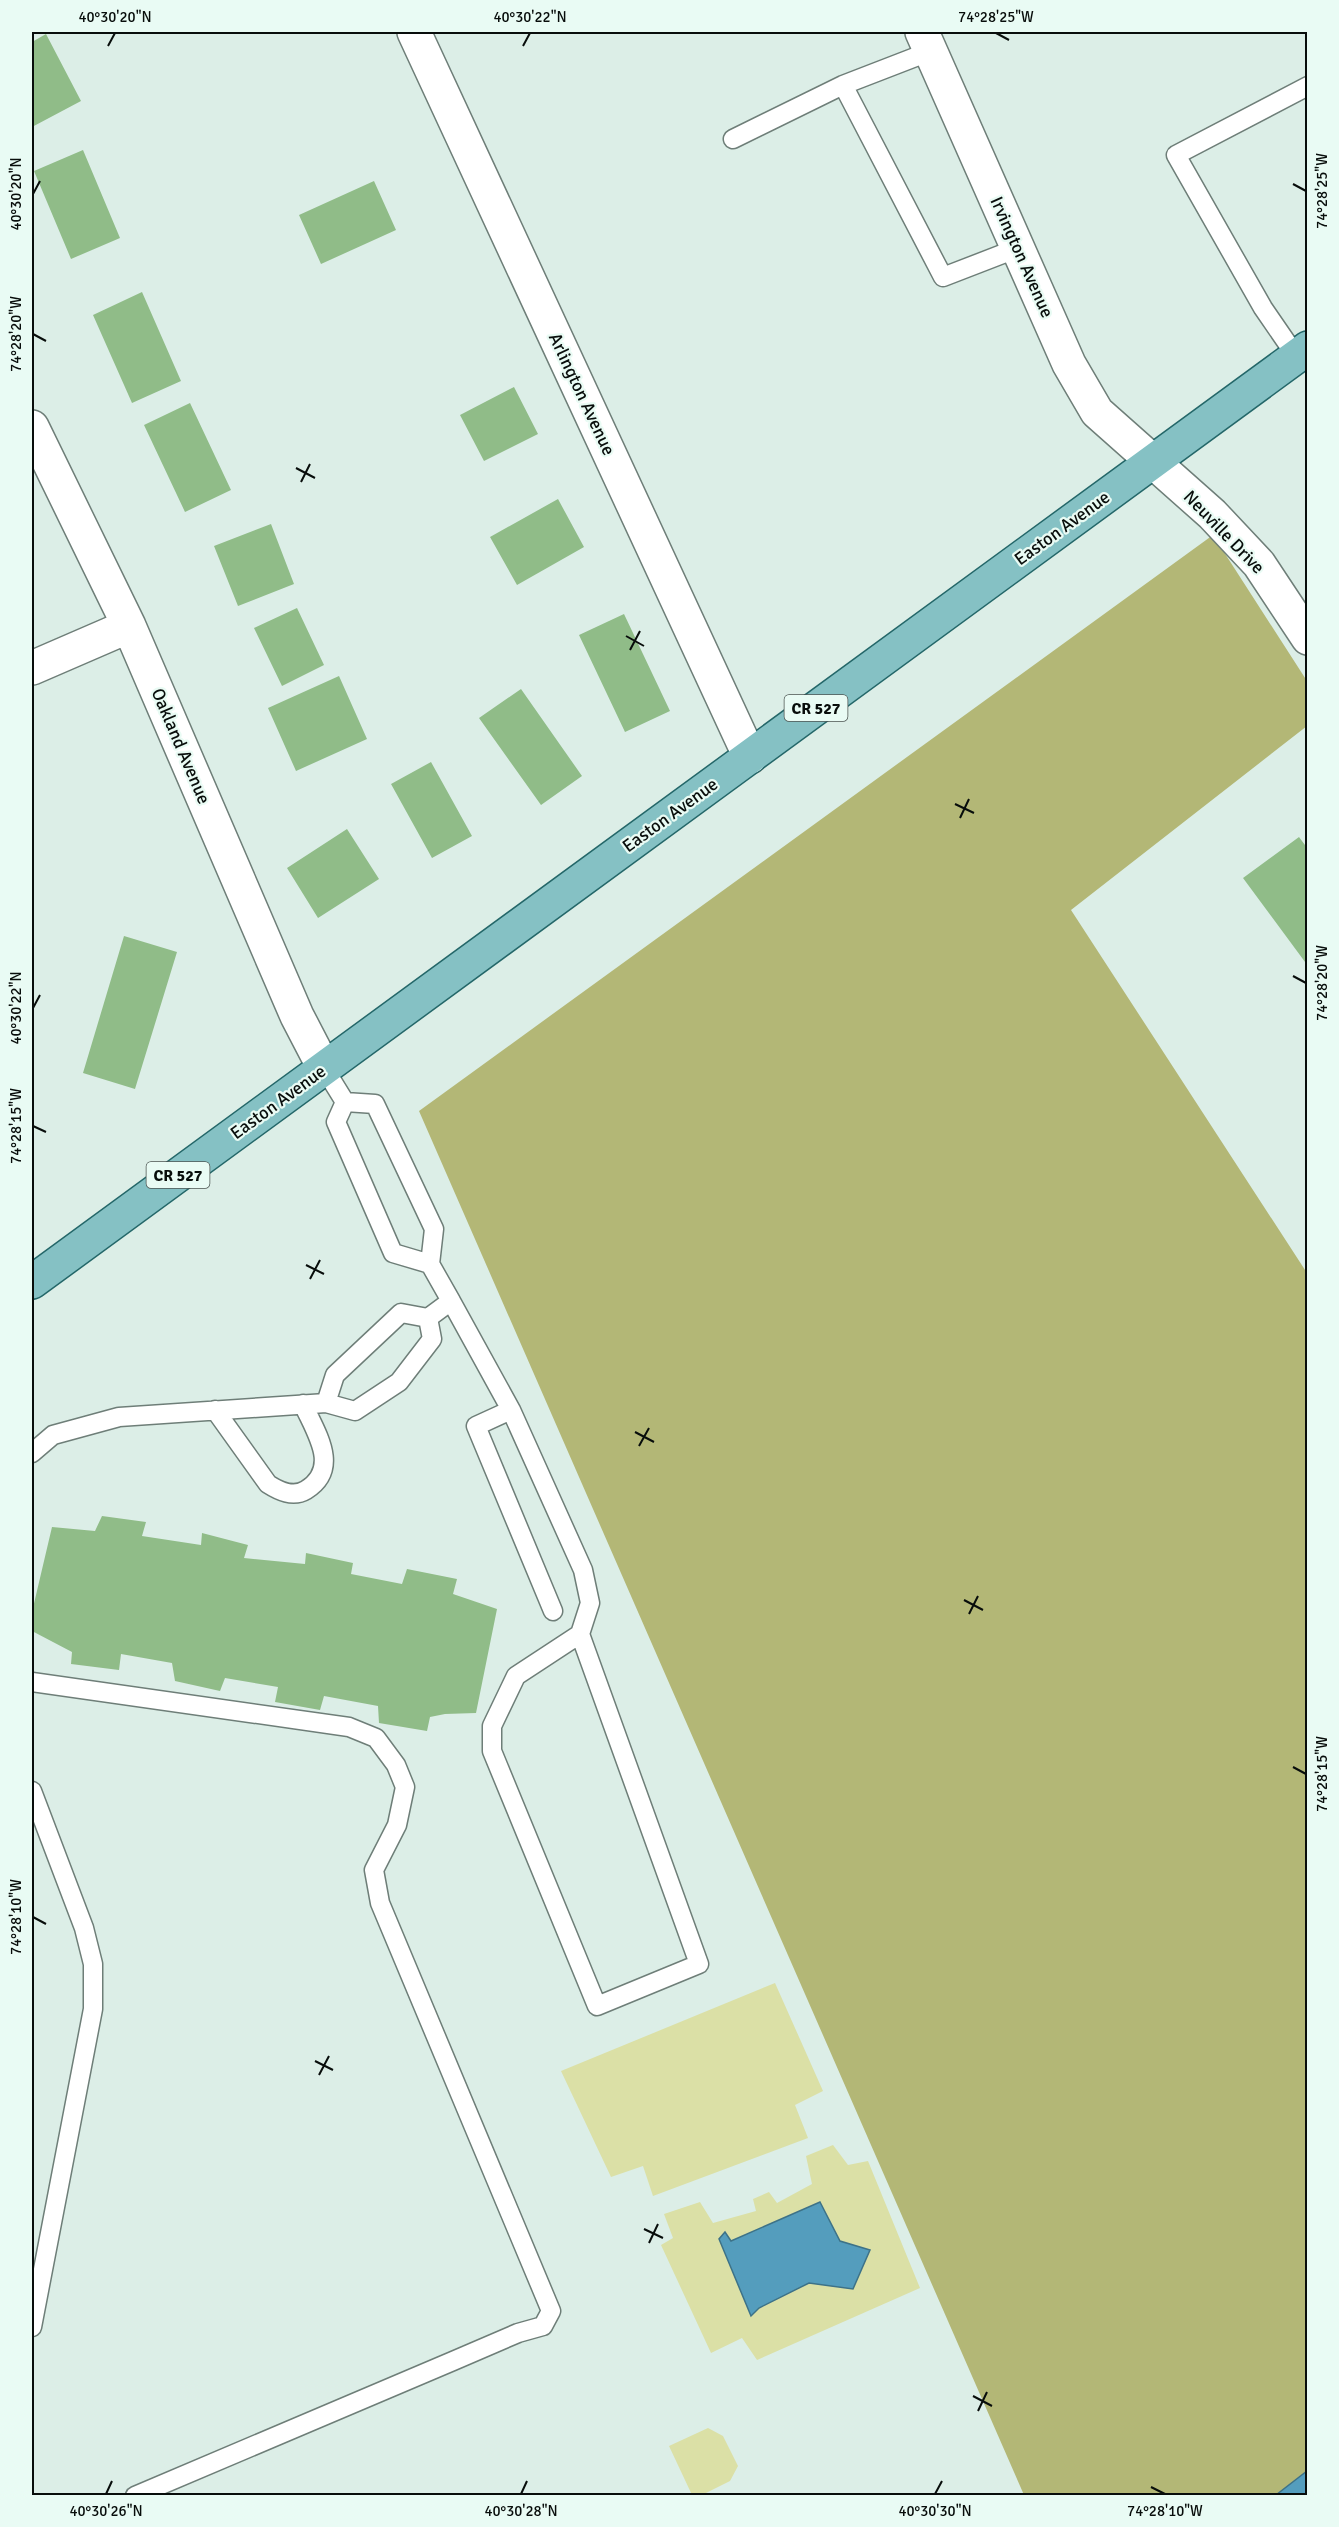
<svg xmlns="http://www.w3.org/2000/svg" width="1339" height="2527" viewBox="0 0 1339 2527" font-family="Signika,sans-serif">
  <rect width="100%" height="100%" fill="#dceee7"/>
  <path fill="#dbe0a6" d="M775 1983 823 2091 795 2105 808 2138 653 2196 643 2166 611 2177 561 2071Z
    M833 2145 848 2165 868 2161 920 2288 757 2360 742 2338 711 2353 661 2245 673 2238 664 2214 700 2202 713 2223 756 2211 753 2199 769 2192 777 2203 812 2184 806 2156Z
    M708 2428 723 2436 738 2466 730 2481 702 2495H692L669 2446Z"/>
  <path fill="#b3b776" d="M1213 535 1307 681V726L1071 910 1307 1273 1308 2471 1276 2495H1024L419 1111Z"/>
  <path fill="#549dbd" stroke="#3d7288" stroke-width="1.5" d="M820 2202 840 2241 870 2250 853 2289 809 2283 759 2308 751 2316 719 2239 725 2232 731 2241Z
    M1307 2471V2495H1276Z"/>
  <path fill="#90bc88" d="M46 34 81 101 32 127V42Z
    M83 150 120 238 71 259 34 171Z
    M374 181 396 230 321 264 299 215Z
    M142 292 181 381 132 403 93 315Z
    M514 387 538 434 484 461 460 415Z
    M190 403 231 490 185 512 144 425Z
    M558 499 584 547 517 585 490 537Z
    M271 524 294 584 238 606 214 546Z
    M297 608 324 665 282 686 254 628Z
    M624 614 670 711 625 732 579 635Z
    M339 676 367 739 296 771 268 708Z
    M521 689 582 776 541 805 479 718Z
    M431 762 472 836 432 858 391 784Z
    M347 829 379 879 318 918 287 868Z
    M1299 837 1308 849V966L1243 878Z
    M124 936 177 952 135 1089 83 1073Z
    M102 1516 146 1522 142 1536 201 1545 202 1533 248 1545 244 1558 305 1564 306 1553 353 1563 351 1574 402 1584 407 1569 457 1579 453 1594 497 1609 476 1713 445 1714 430 1717 427 1731 379 1723 378 1706 324 1696 320 1710 275 1702 278 1687 225 1678 220 1691 175 1681 172 1663 121 1654 119 1670 71 1664 72 1652 32 1631V1612L52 1527 95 1531Z"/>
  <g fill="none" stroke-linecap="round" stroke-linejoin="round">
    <g stroke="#6e7e78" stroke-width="21">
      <path id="lane" d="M931 51 843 85 943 277 1018 248
        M733 139 843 85
        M1296 356 1263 308 1176 155 1308 86
        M324 1068 345 1102
        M345 1102 336 1122 393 1253 430 1264
        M451 1301 511 1410 583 1570 590 1603 580 1634 699 1964 597 2006 492 1751V1726L516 1676 580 1634
        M326 1403 335 1375 401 1313 428 1318 451 1301 430 1264 434 1229 375 1104 345 1102
        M215 1410 268 1484C279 1491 293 1498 306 1490 341 1468 316 1433 303 1404
        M511 1410 476 1426 553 1611
        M32 1453 53 1435 119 1417 326 1403 355 1411 399 1382 432 1339 428 1318
        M32 1682 349 1727 376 1738 396 1765 405 1787 397 1825 374 1870 380 1903 551 2311 543 2326 518 2333 453 2361 135 2496
        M32 1791 84 1928 93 1964V2009L32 2327"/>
    </g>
    <g stroke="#6e7e78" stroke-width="36">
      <path id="street" d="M414 32 750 757
        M922 32 1069 364 1097 412 1212 514 1259 564 1308 638
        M32 427 129 626 297 1016 324 1068
        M32 668 129 626"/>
    </g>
    <g stroke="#246769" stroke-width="36">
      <path id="primary" d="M32 1282 1308 348"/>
    </g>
    <use href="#lane" stroke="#fff" stroke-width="18"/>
    <use href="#street" stroke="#fff" stroke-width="33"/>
    <use href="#primary" stroke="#85c1c4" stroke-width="33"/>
  </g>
  <path fill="none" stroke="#080d0b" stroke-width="2" d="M996 33 1009 40M108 46 115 33M523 46 530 33M1293 184 1306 191M33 194 40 181M33 334 46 341M296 468 315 478M301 482 310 464M626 636 644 646M630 650 640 631M955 804 974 813M960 818 969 799M1293 976 1306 983M33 1008 40 995M33 1126 46 1132M306 1265 324 1274M310 1279 320 1260M635 1432 654 1442M639 1446 649 1428M964 1600 983 1610M969 1614 978 1596M1293 1767 1306 1774M33 1917 46 1924M315 2061 333 2070M319 2075 329 2056M644 2229 663 2238M649 2243 658 2224M973 2396 992 2406M978 2411 987 2392M1151 2487 1165 2494M106 2494 112 2481M521 2494 527 2481M935 2494 942 2481"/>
  <g text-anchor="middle" stroke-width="4.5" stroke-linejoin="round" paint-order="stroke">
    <g fill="#e9fbf4" stroke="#4c5451" stroke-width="1.5">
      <rect x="784.5" y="695" width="63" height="26" rx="4.5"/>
      <rect x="146.5" y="1162" width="63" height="26" rx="4.5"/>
    </g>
    <g font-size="16" font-weight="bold" fill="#080d0b">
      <text x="816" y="714">CR 527</text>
      <text x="178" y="1181">CR 527</text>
    </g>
    <g font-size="18" fill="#080d0b" stroke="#e9fbf4">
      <text transform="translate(1022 257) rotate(66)" y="6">Irvington Avenue</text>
      <text transform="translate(582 394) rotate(65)" y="6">Arlington Avenue</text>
      <text transform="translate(1062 528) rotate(-36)" y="6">Easton Avenue</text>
      <text transform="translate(1224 532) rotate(46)" y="6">Neuville Drive</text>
      <text transform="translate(181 746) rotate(67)" y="6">Oakland Avenue</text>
      <text transform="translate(670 815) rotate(-36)" y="6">Easton Avenue</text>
      <text transform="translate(278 1102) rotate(-36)" y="6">Easton Avenue</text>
    </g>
  </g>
  <rect width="1339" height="2527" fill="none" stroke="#e9fbf4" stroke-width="66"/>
  <rect x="33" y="33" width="1273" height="2461" fill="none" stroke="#080d0b" stroke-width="2"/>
  <g font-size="15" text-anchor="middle" fill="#080d0b">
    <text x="115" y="22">40°30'20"N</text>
    <text x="530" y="22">40°30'22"N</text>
    <text x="996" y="22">74°28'25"W</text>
    <text transform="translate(1322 191) rotate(-90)" y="5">74°28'25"W</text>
    <text transform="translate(16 194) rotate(-90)" y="5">40°30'20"N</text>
    <text transform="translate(16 334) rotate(-90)" y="5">74°28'20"W</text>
    <text transform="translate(1322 983) rotate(-90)" y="5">74°28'20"W</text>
    <text transform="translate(16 1008) rotate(-90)" y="5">40°30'22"N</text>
    <text transform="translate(16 1126) rotate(-90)" y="5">74°28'15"W</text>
    <text transform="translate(1322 1774) rotate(-90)" y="5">74°28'15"W</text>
    <text transform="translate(16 1917) rotate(-90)" y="5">74°28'10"W</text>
    <text x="106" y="2516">40°30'26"N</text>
    <text x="521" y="2516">40°30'28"N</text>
    <text x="935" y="2516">40°30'30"N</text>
    <text x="1165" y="2516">74°28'10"W</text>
  </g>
</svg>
